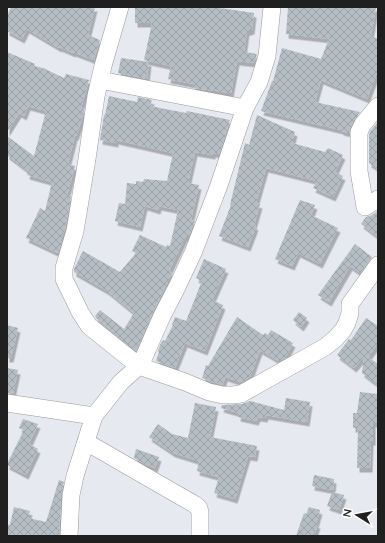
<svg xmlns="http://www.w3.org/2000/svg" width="385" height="543" viewBox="0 0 385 543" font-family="Quicksand,sans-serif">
  <defs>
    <pattern id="building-cross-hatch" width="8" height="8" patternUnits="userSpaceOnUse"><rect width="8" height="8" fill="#b5bec5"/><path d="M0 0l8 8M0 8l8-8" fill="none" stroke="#9ba3a9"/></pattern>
    <filter id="shadow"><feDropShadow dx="2.5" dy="4.5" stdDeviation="0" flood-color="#0004"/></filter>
  </defs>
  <rect width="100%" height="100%" fill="#e6e9f0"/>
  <path fill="url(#building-cross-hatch)" filter="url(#shadow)" d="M11 7H95L88 35 100 40 94 60 73 52V53L59 47V48L27 29 22 39 7 31V16Z
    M135 7H210L227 9 254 13 252 30H250V31H247L244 52 257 54 254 63 237 61 231 93 193 88V84L168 79 171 66 144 60 152 23H135Z
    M288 7H376L371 36 378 39V70L367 99 321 80 315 102 360 112 354 120 350 128 349 133 341 131V130L261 111 272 81H273L282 48 321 59 329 39 286 34Z
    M7 52 35 64 34 66 43 68 64 78 66 74 89 80 81 108 84 109V113L76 136H75L68 164 75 166 67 195 71 196 65 229 60 241H62L58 253 26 238 40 208 45 211 52 182 27 175 28 171 7 155V136L34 156 46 111 28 106 24 116 19 113 7 132Z
    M121 58 149 62 147 79 118 73Z
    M109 96 137 102 138 97 152 100 150 106 186 113 187 111 230 120 219 154 213 153V155L195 152 188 183 199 185 191 220 195 221 188 237H185L169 271 172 273 153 312 136 351 97 319 95 316 100 310 124 329 134 313 107 291 74 272V269L83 251 120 272 136 253 132 251 140 235 166 247 167 245 170 246 178 210 159 206 158 210 145 206 140 227 115 221 119 203 125 204 127 183 136 184V181L143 182 144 179 167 181 173 153 116 140V143L100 140 104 115H105Z
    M257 115 295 132 292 143 325 152 328 148 343 155 335 172 343 176 333 197 313 188 317 181 266 168 256 203 260 204 254 225 256 226 248 247 219 236 231 205H230L245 143 249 145Z
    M378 122V169L369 163V134L371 130Z
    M300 200 315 205 311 215 338 228 320 264 298 253 292 266 275 259Z
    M378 211V237L361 224 366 217 370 216Z
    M355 244 372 257 360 273 350 266 329 302 318 295Z
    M204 259 226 269 212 300 223 305 205 351 185 343 175 368 156 361 159 352 158 351 160 345 163 340 165 341 173 325H172L175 317 186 321 202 281 196 278Z
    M299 312 307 318 301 327 293 320Z
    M237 317 263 335 265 333 268 335 271 330 293 343 285 358 279 361 260 350 250 377 241 382 225 377 223 385 212 382 202 378 206 365 208 366Z
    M366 318 378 326V343L368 357 378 364V385L362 373 364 356 354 368 337 355 349 339 351 340Z
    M7 325 18 328 11 358H7Z
    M7 368 18 370 13 394 7 393Z
    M360 392 378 394 377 423H373V441H371L370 468H357L358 428H353V413H357Z
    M286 398 310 402 307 422 266 415 265 418 258 417 256 421 238 417 239 413 221 408 222 405 242 404 250 401 284 410Z
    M195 403 216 407 210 437 257 446 255 457 248 456 235 499 214 493 219 477 197 471 199 461 173 453 149 437 158 424 172 434 188 438Z
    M23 419 38 424 29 444 38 449 26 475 7 465V464L24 430 19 428Z
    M136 449 159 457 155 468 143 463 134 458Z
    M314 475 334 479 333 490 312 486Z
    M59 480 64 482 61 494 60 521 59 525H60L59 536H7V525H10L14 507 30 511 28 518 46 522Z
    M332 492 344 495 339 510 327 506Z
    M309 507 320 510 316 524H318L314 536H296L304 513 306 514Z"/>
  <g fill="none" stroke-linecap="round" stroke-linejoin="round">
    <g stroke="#9a9a9a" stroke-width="18">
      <path id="minor" d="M120 7 103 66 96 96 87 159 75 231 64 268V279L80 312 89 326 139 366 185 382 209 392 223 395H232L241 394 325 347 335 339 343 330 347 323 350 313V304L378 265
        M100 80 245 108
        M378 106 363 124 359 132V171L365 207 378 199
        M7 403 94 416
        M86 442 194 504 199 508 200 513V536
        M69 536 71 495 75 476 94 416 121 382 139 366 144 357 162 316 177 287 193 253 218 188 245 108 259 82 267 56 272 7"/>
    </g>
    <use href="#minor" stroke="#fff" stroke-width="17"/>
  </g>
  <rect width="385" height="543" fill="none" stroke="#202020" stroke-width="16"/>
  <g transform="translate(357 515) rotate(281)" stroke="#ffffff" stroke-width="3" paint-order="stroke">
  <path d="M0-3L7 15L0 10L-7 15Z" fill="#202020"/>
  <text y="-6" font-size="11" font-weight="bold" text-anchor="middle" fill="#202020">N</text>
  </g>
</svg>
